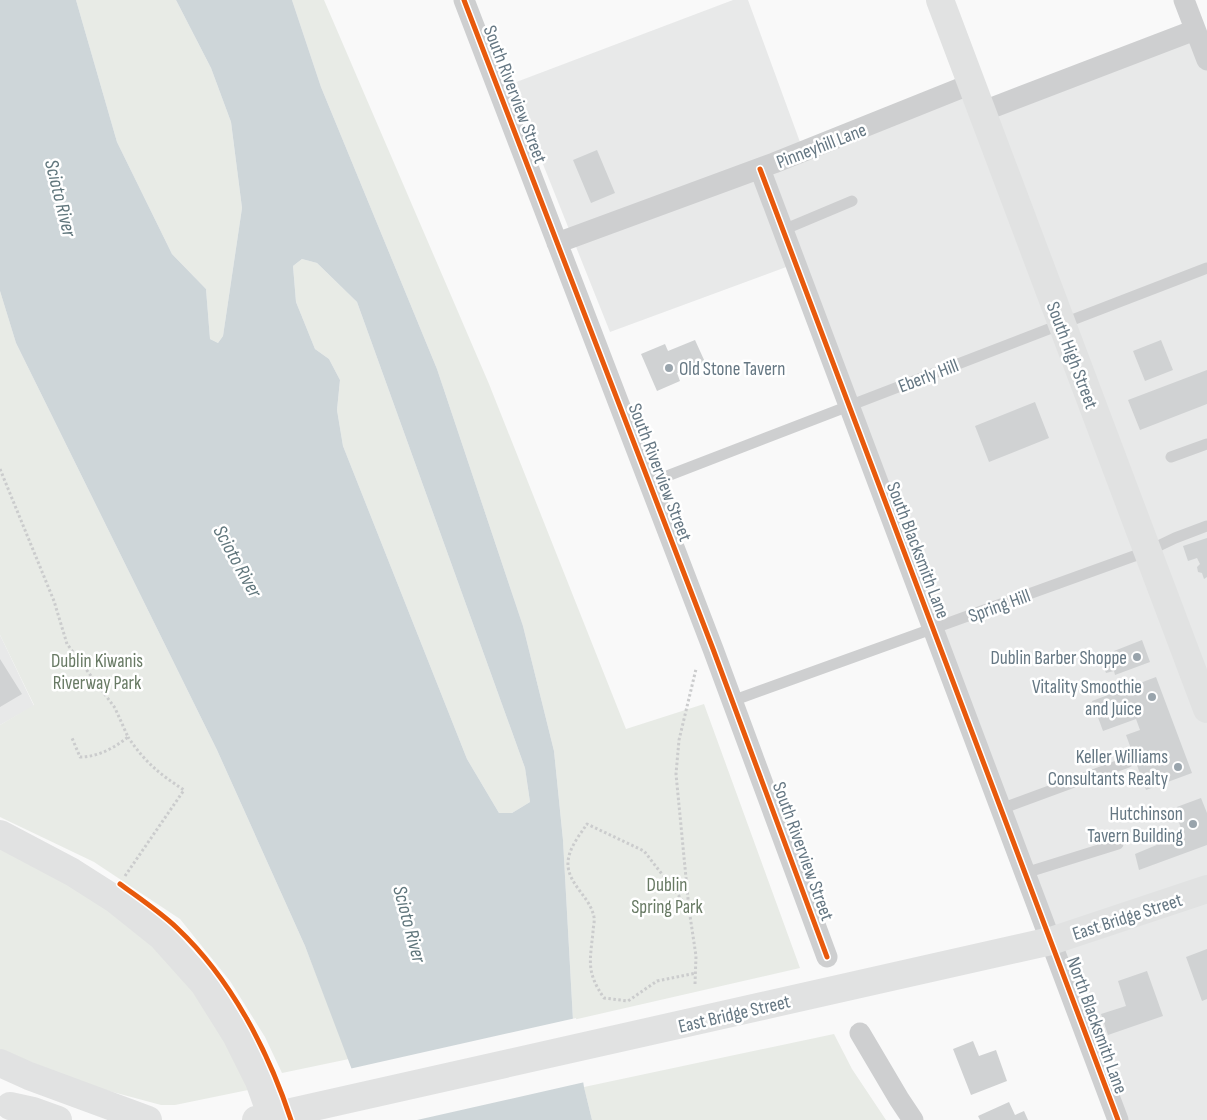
<svg xmlns="http://www.w3.org/2000/svg" width="1207" height="1120" viewBox="0 0 1207 1120" font-family="'Sofia Sans Condensed',sans-serif">
  <rect width="100%" height="100%" fill="#f9f9f9"/>
  <path fill="#e8e9e9" d="M733 0H748L800 142 963 82 975 117 1207 34V1120H1113L797 263 610 332 511 84Z
    M0 635 34 706 0 725Z"/>
  <path fill="#e8ebe6" d="M76 0H176L211 68 231 122 242 208 223 336 218 343 210 339 206 289 172 254 117 142Z
    M292 0H324L489 384 626 729 704 704 800 968 573 1020 563 840 554 751 523 626 437 369 321 87Z
    M302 259 317 263 357 302 525 768 530 802 512 813H499L467 759 343 446 337 410 340 380 329 359 315 349 296 302 293 266Z
    M0 291 16 343 217 750 305 946 349 1059 282 1073 265 1037 230 981 180 919 94 862 0 817V725L34 705 0 635Z
    M0 844 122 916 195 989 253 1089 175 1105H161L94 1087 0 1050Z
    M834 1034 852 1069 886 1120H592L584 1087Z"/>
  <path fill="#ced6d9" fill-rule="evenodd" d="M0 0H76L117 142 172 254 206 289 210 339 218 343 223 336 242 208 231 122 211 68 176 0H292L321 87 437 369 523 626 554 751 563 840 573 1020 584 1087 592 1120H371L305 946 217 750 16 343 0 291ZM302 259 317 263 357 302 525 768 530 802 512 813H499L467 759 343 446 337 410 340 380 329 359 315 349 296 302 293 266Z"/>
  <path fill="#f9f9f9" d="M576 1018 585 1082 417 1120H368L349 1069Z"/>
  <path fill="#d0d2d3" d="M597 150 615 193 591 203 573 160Z
    M695 340 705 362 677 373 680 381 657 391 641 354 665 344 668 351Z
    M1161 340 1173 370 1145 381 1133 351Z
    M1207 370V404L1140 430 1128 400Z
    M1035 402 1049 438 989 462 975 426Z
    M1207 538V577L1204 579 1202 573 1198 572 1197 567 1200 564 1197 558 1188 561 1183 546Z
    M1142 640 1150 662 1115 675 1114 671 1106 673 1101 660 1111 657 1109 653Z
    M0 659 22 694 0 707Z
    M1156 677 1192 773 1146 790 1126 735 1140 730 1136 719 1103 731 1092 701Z
    M1201 798 1207 813V845L1139 870 1135 854 1183 834 1174 808Z
    M1207 949V999L1202 1001 1186 957Z
    M1147 971 1163 1016 1108 1035 1101 1014 1126 1006 1118 981Z
    M973 1041 979 1056 996 1050 1007 1081 971 1095 953 1049Z
    M1009 1102 1015 1115 1024 1111 1028 1120H980L978 1116Z"/>
  <g fill="none" stroke-linecap="round" stroke-linejoin="round">
    <path stroke="#cbcccd" stroke-width="3" stroke-dasharray="2.5 2.5" stroke-linecap="butt" d="M0 469 54 601 67 644 115 708 128 737C114 748 98 757 80 757L72 738
      M125 876 184 790C158 773 145 762 128 737
      M689 909 644 851 587 824C579 836 567 850 568 866 570 886 590 897 594 917 595 921 593 927 593 932 590 961 586 972 604 998L628 1001 657 981 696 973
      M695 984 696 956 689 909 676 774 679 740 696 669"/>
    <path stroke="#cecfd0" stroke-width="11" d="M783 230 852 201
      M1171 457 1207 444
      M649 483 1207 268
      M732 701 1148 551 1175 538 1207 526
      M1001 809 1128 762
      M1025 873 1118 844"/>
    <path stroke="#cecfd0" stroke-width="21" d="M464 0 713 649 827 957
      M1184 0 1207 60
      M981 112 1195 30
      M760 169 1118 1120
      M557 243 774 163 971 84
      M860 1033 899 1099 913 1120"/>
    <path stroke="#e1e2e2" stroke-width="28" d="M940 0 1207 709"/>
    <path stroke="#e1e2e2" stroke-width="28" d="M0 834 72 872 116 900 161 936 204 984 236 1035 259 1081 273 1120
      M0 1063 29 1076 148 1120
      M10 1106 33 1111 58 1120
      M256 1120 1051 941 1207 889"/>
    <g stroke="#fff" stroke-width="8">
      <path id="cycleway" d="M464 0 713 649 827 957
        M760 169 1118 1120
        M120 884C139 898 160 912 177 928 231 979 268 1050 291 1120"/>
    </g>
    <use href="#cycleway" stroke="#e8590c" stroke-width="5"/>
  </g>
  <g fill="#99a4ac" stroke="#fff" stroke-width="2">
    <circle cx="669" cy="368" r="5"/>
    <circle cx="1137" cy="657" r="5"/>
    <circle cx="1152" cy="697" r="5"/>
    <circle cx="1178" cy="767" r="5"/>
    <circle cx="1193" cy="824" r="5"/>
  </g>
  <g text-anchor="middle" stroke-width="5" stroke-linejoin="round" paint-order="stroke">
    <g font-size="19" fill="#657783" stroke="#fff">
      <text transform="translate(516 94) rotate(69)" y="7">South Riverview Street</text>
      <text transform="translate(821 145) rotate(-21)" y="7">Pinneyhill Lane</text>
      <text transform="translate(1073 355) rotate(69)" y="7">South High Street</text>
      <text transform="translate(928 375) rotate(-21)" y="7">Eberly Hill</text>
      <text transform="translate(661 472) rotate(69)" y="7">South Riverview Street</text>
      <text transform="translate(919 550) rotate(69)" y="7">South Blacksmith Lane</text>
      <text transform="translate(999 605) rotate(-20)" y="7">Spring Hill</text>
      <text transform="translate(804 851) rotate(70)" y="7">South Riverview Street</text>
      <text transform="translate(1127 916) rotate(-18)" y="7">East Bridge Street</text>
      <text transform="translate(734 1013) rotate(-13)" y="7">East Bridge Street</text>
      <text transform="translate(1098 1025) rotate(70)" y="7">North Blacksmith Lane</text>
    </g>
    <g font-size="19" fill="#657783" stroke="#fff" text-anchor="end">
      <text x="679" y="375" text-anchor="start">Old Stone Tavern</text>
      <text x="1127" y="664">Dublin Barber Shoppe</text>
      <text x="1142" y="693">Vitality Smoothie<tspan x="1142" dy="22">and Juice</tspan></text>
      <text x="1168" y="763">Keller Williams<tspan x="1168" dy="22">Consultants Realty</tspan></text>
      <text x="1183" y="820">Hutchinson<tspan x="1183" dy="22">Tavern Building</tspan></text>
    </g>
    <g font-size="19" fill="#687a64" stroke="#fff">
      <text x="97" y="667">Dublin Kiwanis<tspan x="97" dy="22">Riverway Park</tspan></text>
      <text x="667" y="891">Dublin<tspan x="667" dy="22">Spring Park</tspan></text>
    </g>
    <g font-size="20" font-style="italic" fill="#60767c" stroke="#fff">
      <text transform="translate(61 198) rotate(76)" y="7">Scioto River</text>
      <text transform="translate(238 561) rotate(61)" y="7">Scioto River</text>
      <text transform="translate(410 924) rotate(75)" y="7">Scioto River</text>
    </g>
  </g>
</svg>
